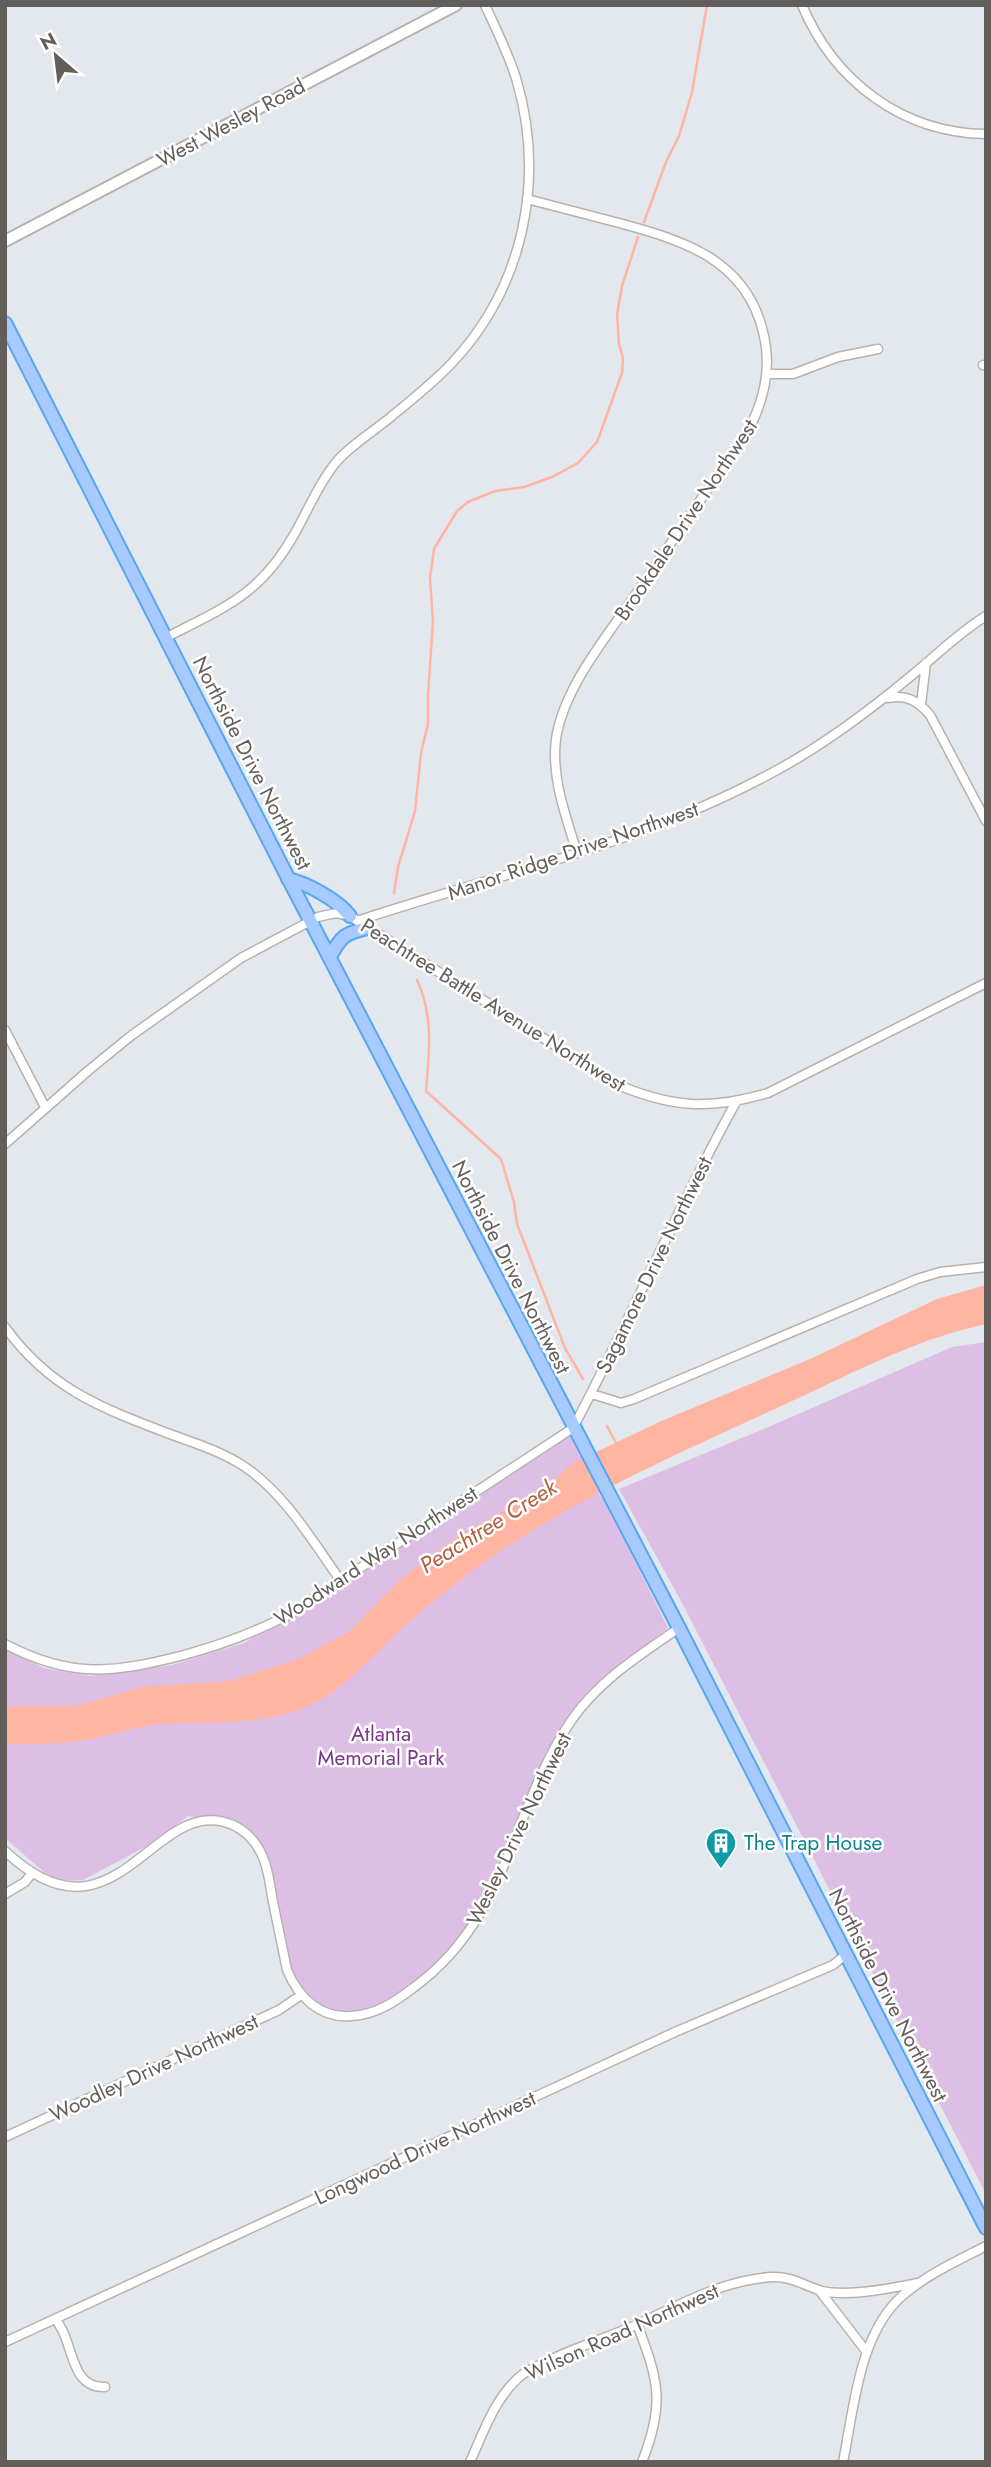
<svg xmlns="http://www.w3.org/2000/svg" width="991" height="2467" viewBox="0 0 991 2467" font-family="Jost,sans-serif">
  <rect width="100%" height="100%" fill="#e3e8ee"/>
  <path fill="#ddbfe6" d="M986 1342V2194L681 1601 619 1489 766 1428 952 1347Z
    M577 1424 594 1487 607 1505 668 1628 611 1671 567 1723 464 1938 419 1991 339 2020 299 1998 263 1850 234 1821 188 1816 151 1844 83 1880 54 1881 5 1838V1648L43 1668 90 1676 172 1665 244 1643 343 1587Z"/>
  <path fill="#ffb5a2" d="M986 1285V1324C924 1337 864 1367 807 1394 696 1446 583 1492 482 1564 451 1586 421 1610 393 1637 365 1664 341 1692 304 1708 259 1726 209 1721 162 1724 137 1726 112 1735 87 1740 60 1744 33 1745 5 1744V1706H70L99 1700 141 1687 229 1681 299 1659 350 1631 401 1579 436 1552 460 1535 548 1486 571 1464 659 1422 810 1359 937 1299Z"/>
  <g fill="none" stroke-linecap="round" stroke-linejoin="round">
    <path stroke="#ffb5a2" stroke-width="2.5" d="M644 222 666 162 679 136 692 92 707 5
      M394 893 398 867 415 811 421 753 428 724V694L433 621 430 578 434 549 457 511 468 502 495 491 524 487 552 477 578 463 597 442 622 373 623 358 619 344 617 315 622 286 638 237
      M417 980C434 1016 429 1053 426 1091L501 1159 514 1202 517 1224 565 1348 583 1379
      M607 1426 617 1445"/>
    <g stroke="#b6b2af" stroke-width="11">
      <path id="minor" d="M802 5C834 81 902 133 986 134
        M527 199C557 207 588 215 619 223 682 240 746 259 763 332 772 366 765 398 749 429 712 483 675 537 638 591 609 634 564 686 556 739 551 778 566 816 577 853
        M983 365H986
        M767 374H793L838 357 878 349
        M167 637C226 607 261 594 295 533 309 508 320 481 338 460 353 444 371 433 387 420 409 402 432 384 451 364 524 287 546 179 516 78 508 53 496 29 485 5
        M888 698C906 694 918 701 930 715L986 821
        M921 704 926 663
        M357 921C498 874 646 843 777 770 825 744 869 711 911 676 936 656 958 633 986 616
        M5 1030 45 1107
        M5 1144 89 1070 132 1035 241 958 318 917 336 913 350 916 616 1084C672 1108 710 1110 768 1093L986 983
        M5 1327C49 1388 99 1407 167 1433 194 1443 221 1451 245 1467 286 1495 313 1542 341 1581
        M592 1394 621 1403 634 1399 917 1279 940 1272 986 1267
        M5 1644C71 1679 114 1673 184 1655 221 1645 256 1632 290 1614L573 1428C630 1321 677 1208 736 1102
        M5 1851C117 1957 154 1790 233 1825 246 1831 256 1842 262 1855 268 1868 270 1883 272 1897 277 1921 282 1946 287 1970 298 1997 321 2019 351 2016 375 2015 395 2002 413 1988 509 1919 510 1811 571 1721 598 1681 640 1655 679 1628
        M5 1894 25 1882 32 1873
        M5 2137 279 2010 301 1995
        M819 2290 866 2351
        M56 2319C59 2325 64 2332 66 2339 74 2360 77 2388 105 2387
        M637 2324C659 2381 665 2404 642 2462
        M5 2342 675 2032 833 1965 845 1955
        M470 2462C484 2431 496 2395 523 2374 558 2353 599 2341 636 2325 680 2305 722 2280 772 2277 791 2276 805 2286 822 2291 849 2297 892 2288 918 2283
        M843 2462C854 2408 859 2334 902 2296 926 2275 957 2261 986 2246"/>
    </g>
    <g stroke="#b6b2af" stroke-width="14">
      <path id="tertiary" d="M5 241 456 5"/>
    </g>
    <g stroke="#57a7f3" stroke-width="16">
      <path id="primary" d="M5 323 286 874 679 1628 986 2228
        M288 879C307 883 339 901 350 916
        M330 957C341 936 345 933 368 928"/>
    </g>
    <use href="#minor" stroke="#fff" stroke-width="8"/>
    <use href="#tertiary" stroke="#fff" stroke-width="10"/>
    <use href="#primary" stroke="#a7caff" stroke-width="12"/>
  </g>
  <defs>
    <g id="building-pin" transform="scale(1.575)"><path d="M0 17L-7.5 6A9.5 9.5 0 1 1 7.5 6Z" fill="#0f9aa8" stroke="#fff"/><path d="M-4-6H4V6H1V3H-1V6H-4ZM-2.5-4.3h1.7v1.8h-1.7ZM.8-4.3h1.7v1.8H.8ZM-2.5-1h1.7V.8h-1.7ZM.8-1h1.7V.8H.8Z" fill="#fff"/></g>
  </defs>
  <g fill-rule="evenodd">
    <use href="#building-pin" x="721" y="1843"/>
  </g>
  <g text-anchor="middle" stroke-width="5" stroke-linejoin="round" paint-order="stroke">
    <g font-size="21" fill="#645e5b" stroke="#fff">
      <text transform="translate(231 123) rotate(-28)" y="7">West Wesley Road</text>
      <text transform="translate(686 520) rotate(-56)" y="7">Brookdale Drive Northwest</text>
      <text transform="translate(252 763) rotate(63)" y="7">Northside Drive Northwest</text>
      <text transform="translate(573 851) rotate(-19)" y="7">Manor Ridge Drive Northwest</text>
      <text transform="translate(493 1005) rotate(32)" y="7">Peachtree Battle Avenue Northwest</text>
      <text transform="translate(654 1265) rotate(-64)" y="7">Sagamore Drive Northwest</text>
      <text transform="translate(511 1267) rotate(63)" y="7">Northside Drive Northwest</text>
      <text transform="translate(376 1556) rotate(-33)" y="7">Woodward Way Northwest</text>
      <text transform="translate(519 1829) rotate(-64)" y="7">Wesley Drive Northwest</text>
      <text transform="translate(888 1995) rotate(63)" y="7">Northside Drive Northwest</text>
      <text transform="translate(154 2068) rotate(-25)" y="7">Woodley Drive Northwest</text>
      <text transform="translate(425 2148) rotate(-25)" y="7">Longwood Drive Northwest</text>
      <text transform="translate(622 2332) rotate(-24)" y="7">Wilson Road Northwest</text>
    </g>
    <g font-size="21" fill="#7a3589" stroke="#fff">
      <text x="381" y="1741">Atlanta<tspan x="381" dy="24">Memorial Park</tspan></text>
    </g>
    <g font-size="21" fill="#0d838f" stroke="#fff" text-anchor="start">
      <text x="744" y="1850">The Trap House</text>
    </g>
    <g font-size="23" font-style="italic" fill="#b35e3e" stroke="#fff">
      <text transform="translate(488 1526) rotate(-32)" y="8">Peachtree Creek</text>
    </g>
  </g>
  <rect width="991" height="2467" fill="none" stroke="#645e5b" stroke-width="14"/>
  <g transform="translate(56 56) rotate(332)" stroke="#ffffff" stroke-width="5" paint-order="stroke">
  <path d="M0-5L12 26L0 18L-12 26Z" fill="#645e5b"/>
  <text y="-10" font-size="19" font-weight="bold" text-anchor="middle" fill="#645e5b">N</text>
  </g>
</svg>
